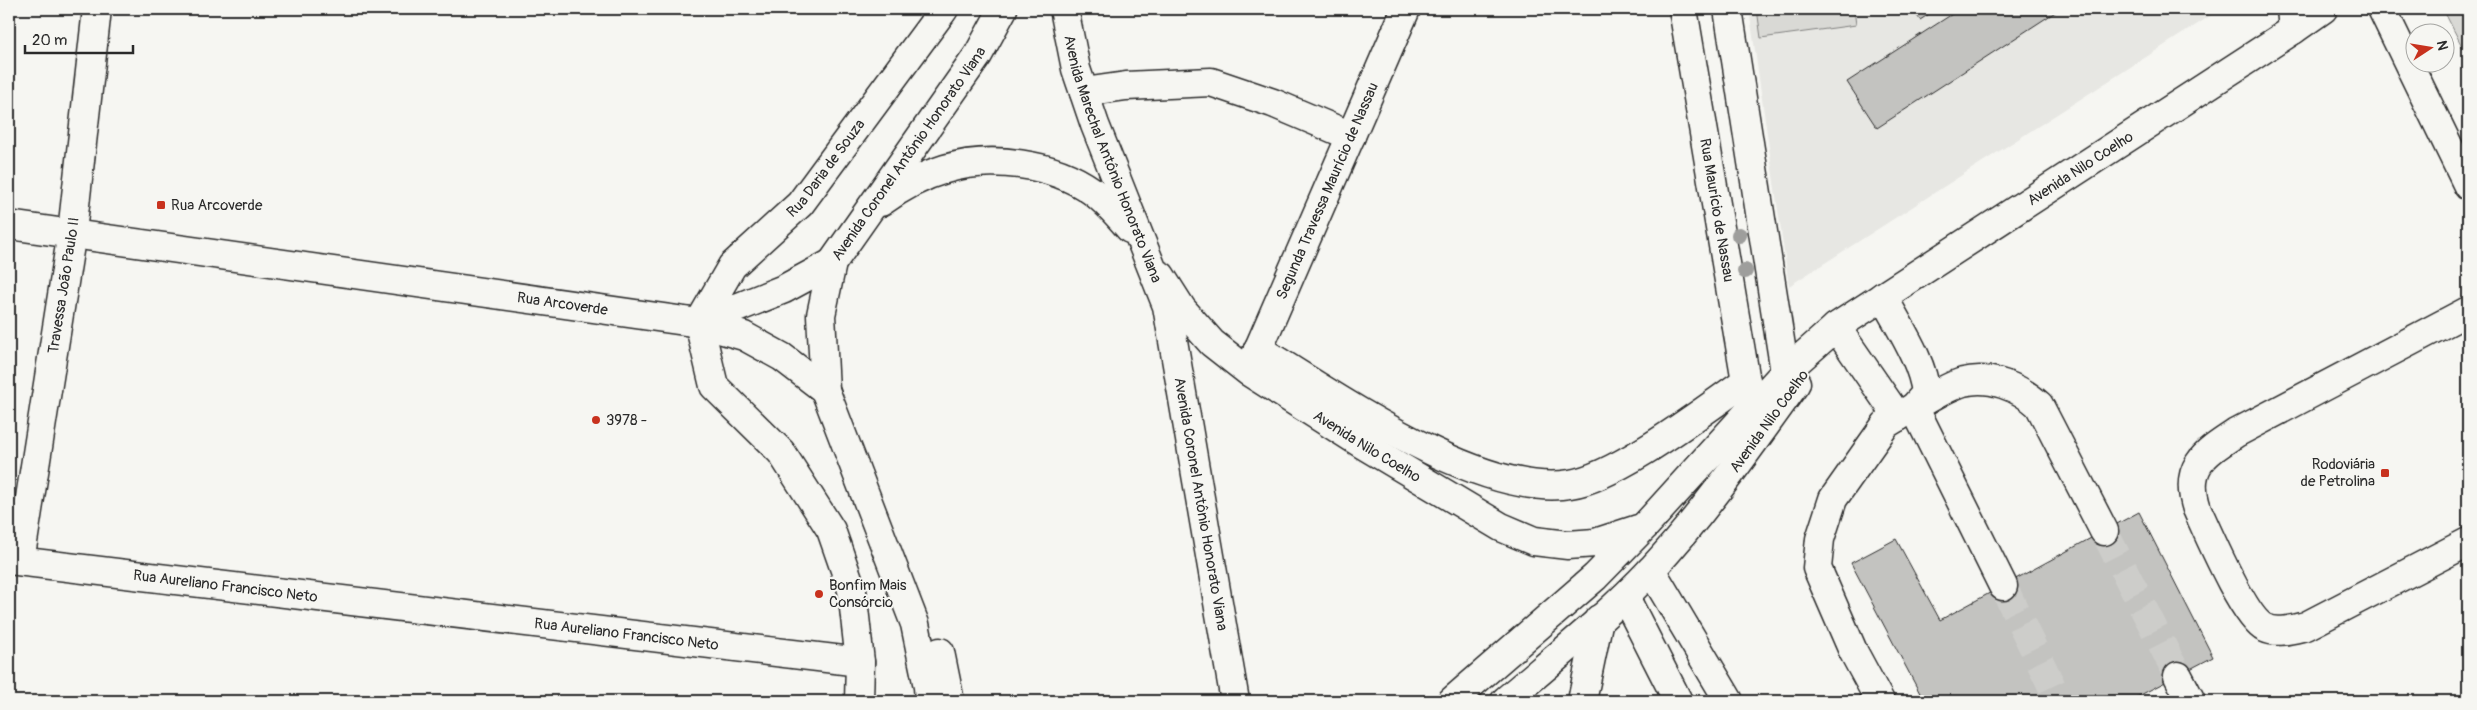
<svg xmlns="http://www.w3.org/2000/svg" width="2477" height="710" viewBox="0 0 2477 710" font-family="Pangolin,sans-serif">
  <rect width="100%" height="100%" fill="#f6f6f2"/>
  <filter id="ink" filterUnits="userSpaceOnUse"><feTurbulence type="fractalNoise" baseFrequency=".02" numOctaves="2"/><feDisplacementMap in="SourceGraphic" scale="10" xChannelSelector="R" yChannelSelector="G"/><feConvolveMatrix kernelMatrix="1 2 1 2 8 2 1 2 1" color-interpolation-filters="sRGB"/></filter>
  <g filter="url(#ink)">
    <path fill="#e7e7e3" d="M1749 9H2221L1789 286Z"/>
    <path fill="#d9d9d5" stroke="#828280" d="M1757 9H1854L1856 25 1761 38Z
      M2443 9H2468V58Z"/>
    <path fill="#c3c3c0" stroke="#2b2b2b" d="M1913 9H1937L1920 20Z
      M1960 9H2060L1877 128 1847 82Z
      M2139 512 2213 657 2129 701H1924L1851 563 1896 539 1940 620Z"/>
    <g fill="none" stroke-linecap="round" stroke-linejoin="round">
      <path stroke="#cdcdca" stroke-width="28" stroke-dasharray="28 14" stroke-linecap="butt" d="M2104 531 2178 676
        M2003 586 2059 701"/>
      <g stroke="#2b2b2b" stroke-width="31">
        <g id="minor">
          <path id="s1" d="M1683 9 1749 399"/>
          <path d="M1728 9 1785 372"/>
          <path d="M2291 9 2293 30"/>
          <path d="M2382 9 2468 186"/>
          <path d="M1084 92 1126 86 1211 82 1273 103 1351 136"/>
          <path id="s2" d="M9 225 699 323 744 336 782 357 825 390"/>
          <path d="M2468 311 2236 433C2204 454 2183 467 2197 509 2208 533 2244 618 2265 628 2278 634 2293 629 2306 626L2468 542"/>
          <path d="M699 323 714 386 781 452 831 530 852 590 860 662 859 701"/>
          <path id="s3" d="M699 323 732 266 800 204 941 13 933 9"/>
          <path d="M699 323 784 289 832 263"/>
          <path d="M1836 327 1898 417"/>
          <path d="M1258 349C1334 395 1480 499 1570 484 1618 477 1704 410 1746 381"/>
          <path id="s4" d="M1251 366 1406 9"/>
          <path id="s5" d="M9 560 860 662"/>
          <path id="s6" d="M20 561 72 232 97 9"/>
          <path d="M1651 570 1729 701"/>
          <path d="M2003 586 1914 407C1929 399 1946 387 1963 382 1990 375 2019 387 2039 405L2104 531"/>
          <path d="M1625 597 1678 701"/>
          <path d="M2178 676 2191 701"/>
          <path d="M1582 701 1599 619"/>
          <path d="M1880 701 1853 651 1817 568 1820 539 1833 499 1886 424 1914 407 1926 393C1922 359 1898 326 1883 296"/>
        </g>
      </g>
      <g stroke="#2b2b2b" stroke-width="31">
        <g id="major">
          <path id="s7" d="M1161 276 1182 309 1212 343 1249 372 1362 444 1501 527 1534 541 1568 545 1595 543 1638 529"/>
          <path id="s8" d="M1452 701 1595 577 1644 527 1785 372 1836 327 2293 30 2323 9"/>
          <path d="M1505 701C1555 658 1607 617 1652 569 1706 511 1750 446 1796 383"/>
        </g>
      </g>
      <g stroke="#2b2b2b" stroke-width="31">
        <g id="highway">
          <path id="s9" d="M1064 9 1076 69 1095 125 1167 306 1235 701"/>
          <path d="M941 13 944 9"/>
          <path d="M881 202C900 188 921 176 945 169 990 155 1053 163 1092 191 1107 202 1118 215 1130 229"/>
          <path d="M940 652 950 701"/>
          <path id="s10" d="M929 701 928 687 915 624 825 390 821 315 832 263 978 55 1003 9"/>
        </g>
      </g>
      <use href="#minor" stroke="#f6f6f2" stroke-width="28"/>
      <use href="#major" stroke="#f6f6f2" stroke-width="28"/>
      <use href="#highway" stroke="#f6f6f2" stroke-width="28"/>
    </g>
    <g fill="#9e9e9c">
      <circle cx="1739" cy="235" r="8"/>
      <circle cx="1745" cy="271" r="8"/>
    </g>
  </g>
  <g fill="#c8321e" stroke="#f6f6f2" stroke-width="2">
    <rect x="156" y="200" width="10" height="10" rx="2.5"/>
    <circle cx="596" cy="420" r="5"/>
    <rect x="2380" y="468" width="10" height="10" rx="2.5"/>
    <circle cx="819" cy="594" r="5"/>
  </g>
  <g text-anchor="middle" stroke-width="4" stroke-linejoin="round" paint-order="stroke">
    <g font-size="15" fill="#2b2b2b" stroke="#f6f6f2">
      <text dy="5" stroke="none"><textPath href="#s10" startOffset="591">Avenida Coronel Antônio Honorato Viana</textPath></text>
      <text dy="5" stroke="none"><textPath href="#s9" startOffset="158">Avenida Marechal Antônio Honorato Viana</textPath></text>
      <text dy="5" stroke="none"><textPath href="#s3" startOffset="202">Rua Daria de Souza</textPath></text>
      <text dy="5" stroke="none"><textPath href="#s8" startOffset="828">Avenida Nilo Coelho</textPath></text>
      <text dy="5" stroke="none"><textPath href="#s4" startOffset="191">Segunda Travessa Maurício de Nassau</textPath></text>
      <text dy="5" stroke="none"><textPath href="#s1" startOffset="204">Rua Maurício de Nassau</textPath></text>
      <text dy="5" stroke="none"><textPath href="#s6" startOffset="279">Travessa João Paulo II</textPath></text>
      <text dy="5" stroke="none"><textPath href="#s2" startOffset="559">Rua Arcoverde</textPath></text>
      <text transform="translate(1769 421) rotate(-54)" y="5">Avenida Nilo Coelho</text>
      <text dy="5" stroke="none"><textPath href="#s7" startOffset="271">Avenida Nilo Coelho</textPath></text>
      <text dy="5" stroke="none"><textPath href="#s9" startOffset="516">Avenida Coronel Antônio Honorato Viana</textPath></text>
      <text dy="5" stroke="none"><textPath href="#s5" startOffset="218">Rua Aureliano Francisco Neto</textPath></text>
      <text dy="5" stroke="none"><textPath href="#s5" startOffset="622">Rua Aureliano Francisco Neto</textPath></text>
    </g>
    <g font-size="15" fill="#2b2b2b" stroke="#f6f6f2" text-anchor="start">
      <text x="171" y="210">Rua Arcoverde</text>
      <text x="606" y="425">3978 -</text>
      <text x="2375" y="469" text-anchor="end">Rodoviária<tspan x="2375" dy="17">de Petrolina</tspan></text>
      <text x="829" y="590">Bonfim Mais<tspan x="829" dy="17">Consórcio</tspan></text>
    </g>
  </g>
  <rect width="2477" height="710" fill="none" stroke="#f6f6f2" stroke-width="30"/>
  <rect x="15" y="15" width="2447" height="680" fill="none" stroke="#2b2b2b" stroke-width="2" filter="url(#ink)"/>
  <g transform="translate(2430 48) rotate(78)"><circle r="24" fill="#f6f6f2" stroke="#a5a5a2"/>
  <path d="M0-4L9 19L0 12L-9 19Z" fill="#c8321e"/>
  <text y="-8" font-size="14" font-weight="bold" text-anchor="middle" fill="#2b2b2b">N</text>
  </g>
  <path d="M25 45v8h108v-8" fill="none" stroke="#2b2b2b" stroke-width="2.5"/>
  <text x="32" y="45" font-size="15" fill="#2b2b2b" stroke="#f6f6f2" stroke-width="4" paint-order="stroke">20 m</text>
</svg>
